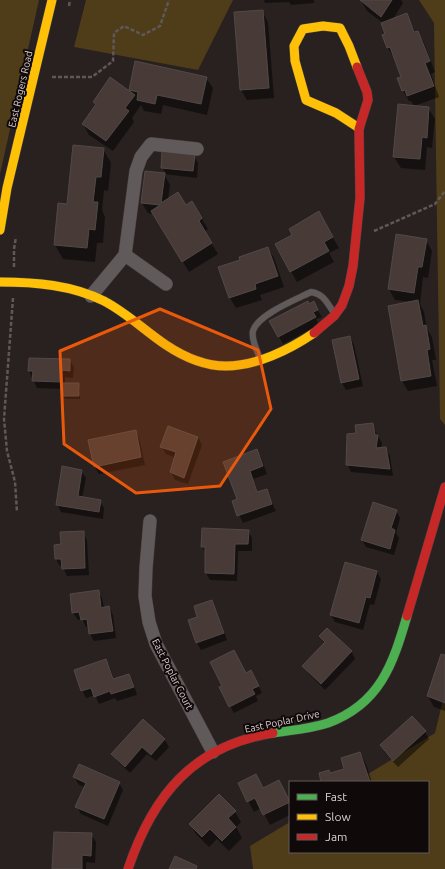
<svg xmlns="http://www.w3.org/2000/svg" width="445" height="869" viewBox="0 0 445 869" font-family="Ubuntu,sans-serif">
  <rect width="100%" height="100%" fill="#292020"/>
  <path fill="#4f3c19" d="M0 0H39L0 174Z
    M86 0H233L198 70 74 47Z
    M419 0H445V425L440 419 434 23Z
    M445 691V869H253L250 846 290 822V852H428V782H355L435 733Z"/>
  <path fill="#0007" d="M264 0H314V3L291 5 289 2 265 3Z
    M361 0H401L403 3 393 19 406 14 416 33 418 32 424 43 435 72 431 74 439 97 414 106 411 101H409L403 91 402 77 395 58H394L388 48 383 23 367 11Z
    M262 11 268 22 274 98 247 100 241 90Z
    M206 78 213 88 207 115 163 105 161 114 144 111 141 105 132 118 134 122 113 151 89 135 83 124 96 105 94 102 133 94 130 90Z
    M428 108 435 119 432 148 427 147 425 170 401 168 394 157Z
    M103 149 111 163 108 191 104 190 102 210 105 217 103 243H97L95 262 63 259 55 245Z
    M194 156 198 163 197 178 164 174 170 185 168 199 186 207 192 203 208 229 204 232 218 254 189 272 154 214 148 213 142 203 146 172 166 174 162 167Z
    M318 213 339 248 329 253 334 262 297 282 276 245 293 235Z
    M426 240 432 251 428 278 423 277 420 304 424 312 427 329 432 337 436 360H432L437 386 408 391 402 381 411 302 395 300 389 289Z
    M268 248 274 258 284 287 260 295 262 300 236 308 230 298 241 260Z
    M313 303 322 317 316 319 319 325 283 344 270 321Z
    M350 337 354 345 363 386 346 390 342 383 333 341Z
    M69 360 74 367 73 378 65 377V384H78L80 388V399H65L63 396V389L37 388 29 371Z
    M372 425 382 443 381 448H385L390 456 393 476 351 472 347 464Z
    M135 431 139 438 145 465 99 474 95 467Z
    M198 437 202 445 188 484 175 480 171 472 176 458 166 454 162 447Z
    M257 451 261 458 267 474 253 479 258 493 266 490 276 511 243 523 233 502 238 500Z
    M81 471 86 478 82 498 100 501 104 508 103 519 61 512 57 504Z
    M396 511 400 518 396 533 399 538 394 555 366 547 362 540Z
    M248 531 252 538V551H238L237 581 210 580 206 573V553L202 547Z
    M83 532 87 540 89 575 67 576 62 566H60L56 559 62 545Z
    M377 572 381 579 374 605 370 604 363 630 335 622 331 615Z
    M98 591 102 598 104 608H109L113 615 116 638 94 641 90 634 89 626 86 627 82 619 78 620 73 613 71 595Z
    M211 601 215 608 227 640 201 650 197 643 199 617Z
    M321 637 351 651 355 659 325 690 308 673 303 666 325 644Z
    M445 656V711L434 707 428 696Z
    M105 660 110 668 114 680 129 675 133 682 137 695 117 701 115 698 99 704 95 695 86 698 82 690Z
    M246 674 255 679 262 693 256 696 258 701 234 713 230 706Z
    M425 732 429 739 398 767 385 753 381 746Z
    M164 739 169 747 156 761 147 754 130 773 117 761 113 754Z
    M360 753 366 764 372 782H322L329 771 331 774 346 769Z
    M74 777 119 783 123 790 108 826 81 814 77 807 85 787 79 785Z
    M263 789 285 792 290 802V815L270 825 261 808 254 812 248 801Z
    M235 812 241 822 236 827 242 838 229 851 217 839 209 847 196 834 190 824Z
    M91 834 96 842 95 863 86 862V869H54Z"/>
  <path fill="#483b37" stroke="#514947" d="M360 0H392L381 17Z
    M263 10 269 88 240 90 234 12Z
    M407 13 414 32 418 31 430 61 425 63 434 86 407 96 405 90 402 91 397 78 401 77 390 47 387 48 382 35 385 34 381 23Z
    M135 61 207 77 201 104 157 95 155 104 137 100 138 92 129 90Z
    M110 77 135 95 125 108 129 111 106 141 82 124 96 104 93 102Z
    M398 104 429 107 427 138 422 137 420 159 393 157Z
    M73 145 104 148 101 177H96L93 202H98L95 230 89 229 87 248 54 245 58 203 67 204Z
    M162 151 195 155 193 171 161 168Z
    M145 171 165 173 161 203 178 192 186 205 192 201 202 218 199 221 212 243 182 262 151 211 160 205 141 203Z
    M319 211 333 237 324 242 329 251 290 272 275 244 292 235 289 229Z
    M396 234 427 239 422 267H418L414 293 388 289Z
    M268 247 278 276 255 284 256 289 229 298 218 267 240 260 239 257Z
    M418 300 423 326 426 325 430 349 427 350 431 376 401 381 388 306Z
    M308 301 309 304 314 301 318 310 313 312 316 317 278 337 269 321Z
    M350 336 359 379 341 383 332 340Z
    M29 358 70 359V371L62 370V382L32 381 33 371H28Z
    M62 383H79V396H62Z
    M373 423 375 435H378L376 448 386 447 390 469 346 465 347 434 356 433 355 425Z
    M168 426 198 437 184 478 170 472 176 452 160 447Z
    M136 430 141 457 94 467 88 440Z
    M257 449 263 466 250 471 257 492 267 489 272 504 237 516 232 501 237 499 223 462Z
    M62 466 82 470 78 496 101 500 99 512 56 505Z
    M373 502 397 510 391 528 395 530 390 549 361 540Z
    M202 528 249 530 248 544H235L234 574 205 573V547H201Z
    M84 531 85 568 62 569 61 559H55L54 545 61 544 60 532Z
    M345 562 377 571 370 598 366 597 359 623 330 615Z
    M99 590 101 608 109 606 113 631 89 634 87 619 81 620 79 612 72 613 70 594Z
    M212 600 224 633 196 643 188 620 197 617 194 606Z
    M327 628 352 651 321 684 302 666 325 642 319 636Z
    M234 650 246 673 251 670 259 686 252 689 255 694 229 707 219 687 222 686 210 662Z
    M441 654 445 655V703L427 696Z
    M106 659 113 679 129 674 134 687 111 694 110 691 94 697 91 688 81 691 74 670Z
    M412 716 426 731 393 761 380 745Z
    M143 719 165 739 151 755 142 747 125 767 111 754Z
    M360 752 370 782H321L319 773 329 770 330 773 344 769 341 758Z
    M79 764 120 782 104 819 75 807 86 783 73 777Z
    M256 774 263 788 279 780 290 802 263 815 255 798 247 802 238 783Z
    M219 794 236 811 228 818 236 827 222 841 210 829 202 837 189 824Z
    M54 832 92 833 91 856 82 855V869H52Z
    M175 856 197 866 196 869H169Z"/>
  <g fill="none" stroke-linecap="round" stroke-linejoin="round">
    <g stroke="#463e3e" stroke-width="7">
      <path id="lane" d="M260 358C257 351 251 339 253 331 257 315 297 299 311 292 324 294 327 303 334 313"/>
    </g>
    <g stroke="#463e3e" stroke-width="14">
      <path id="street" d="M125 255 166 284
        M91 296 125 255 136 171 141 157 151 144 197 149
        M150 521 146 568 145 596 149 622 156 644 213 752"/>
    </g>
    <g stroke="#463e3e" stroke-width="10">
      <path id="fast" d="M273 733C292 730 310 729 328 723 380 704 393 664 407 616"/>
    </g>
    <g stroke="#463e3e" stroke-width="10">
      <path id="slow" d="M357 67 349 46 340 28 323 26 303 29 294 46 295 61 306 100 336 113 359 128
        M0 230 7 188 52 0
        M0 282C35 282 72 285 104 301 127 313 145 331 166 345 184 357 205 366 226 366 256 366 289 350 314 333"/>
    </g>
    <g stroke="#463e3e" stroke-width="10">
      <path id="jam" d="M314 333 334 316 342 305 349 286 353 266 360 198 359 129 368 100 367 92 357 67
        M407 616 445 487
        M128 869C153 795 193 746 273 733"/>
    </g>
    <path stroke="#5f5858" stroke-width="2.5" stroke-dasharray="4 2" stroke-linecap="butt" d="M69 6 70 0
      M52 77H92L113 61 114 33 124 26 143 35 160 26 169 0
      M374 231 435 204 445 191
      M14 267V249L16 237
      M13 298 4 419 7 451 15 482 17 512"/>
    <use href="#lane" stroke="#605a5a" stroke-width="6"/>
    <use href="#street" stroke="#605a5a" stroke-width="13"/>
    <use href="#fast" stroke="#4caf50" stroke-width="9"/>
    <use href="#slow" stroke="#ffc107" stroke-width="9"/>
    <use href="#jam" stroke="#c62828" stroke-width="9"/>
  </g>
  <path fill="#e8590c" fill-opacity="0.2" stroke="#e8590c" stroke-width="3" stroke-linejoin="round" d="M160 309 258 350 271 409 220 486 136 493 64 444 60 351Z"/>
  <g text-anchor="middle" stroke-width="4" stroke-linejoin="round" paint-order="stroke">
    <g font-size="10" fill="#ddd1d2" stroke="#100909">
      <text transform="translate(20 89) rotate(-77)" y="4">East Rogers Road</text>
      <text transform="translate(173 674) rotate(63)" y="4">East Poplar Court</text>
      <text transform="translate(282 721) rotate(-12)" y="4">East Poplar Drive</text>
    </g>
  </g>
  <rect x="289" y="781" width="140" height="72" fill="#100909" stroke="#625959"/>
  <rect x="297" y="794" width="20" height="6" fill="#4caf50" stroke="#625959"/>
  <text x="325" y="801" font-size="12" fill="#ddd1d2">Fast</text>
  <rect x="297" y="814" width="20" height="6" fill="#ffc107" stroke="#625959"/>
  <text x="325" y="821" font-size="12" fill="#ddd1d2">Slow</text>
  <rect x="297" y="834" width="20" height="6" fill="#c62828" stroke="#625959"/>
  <text x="325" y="841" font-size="12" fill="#ddd1d2">Jam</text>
</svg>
